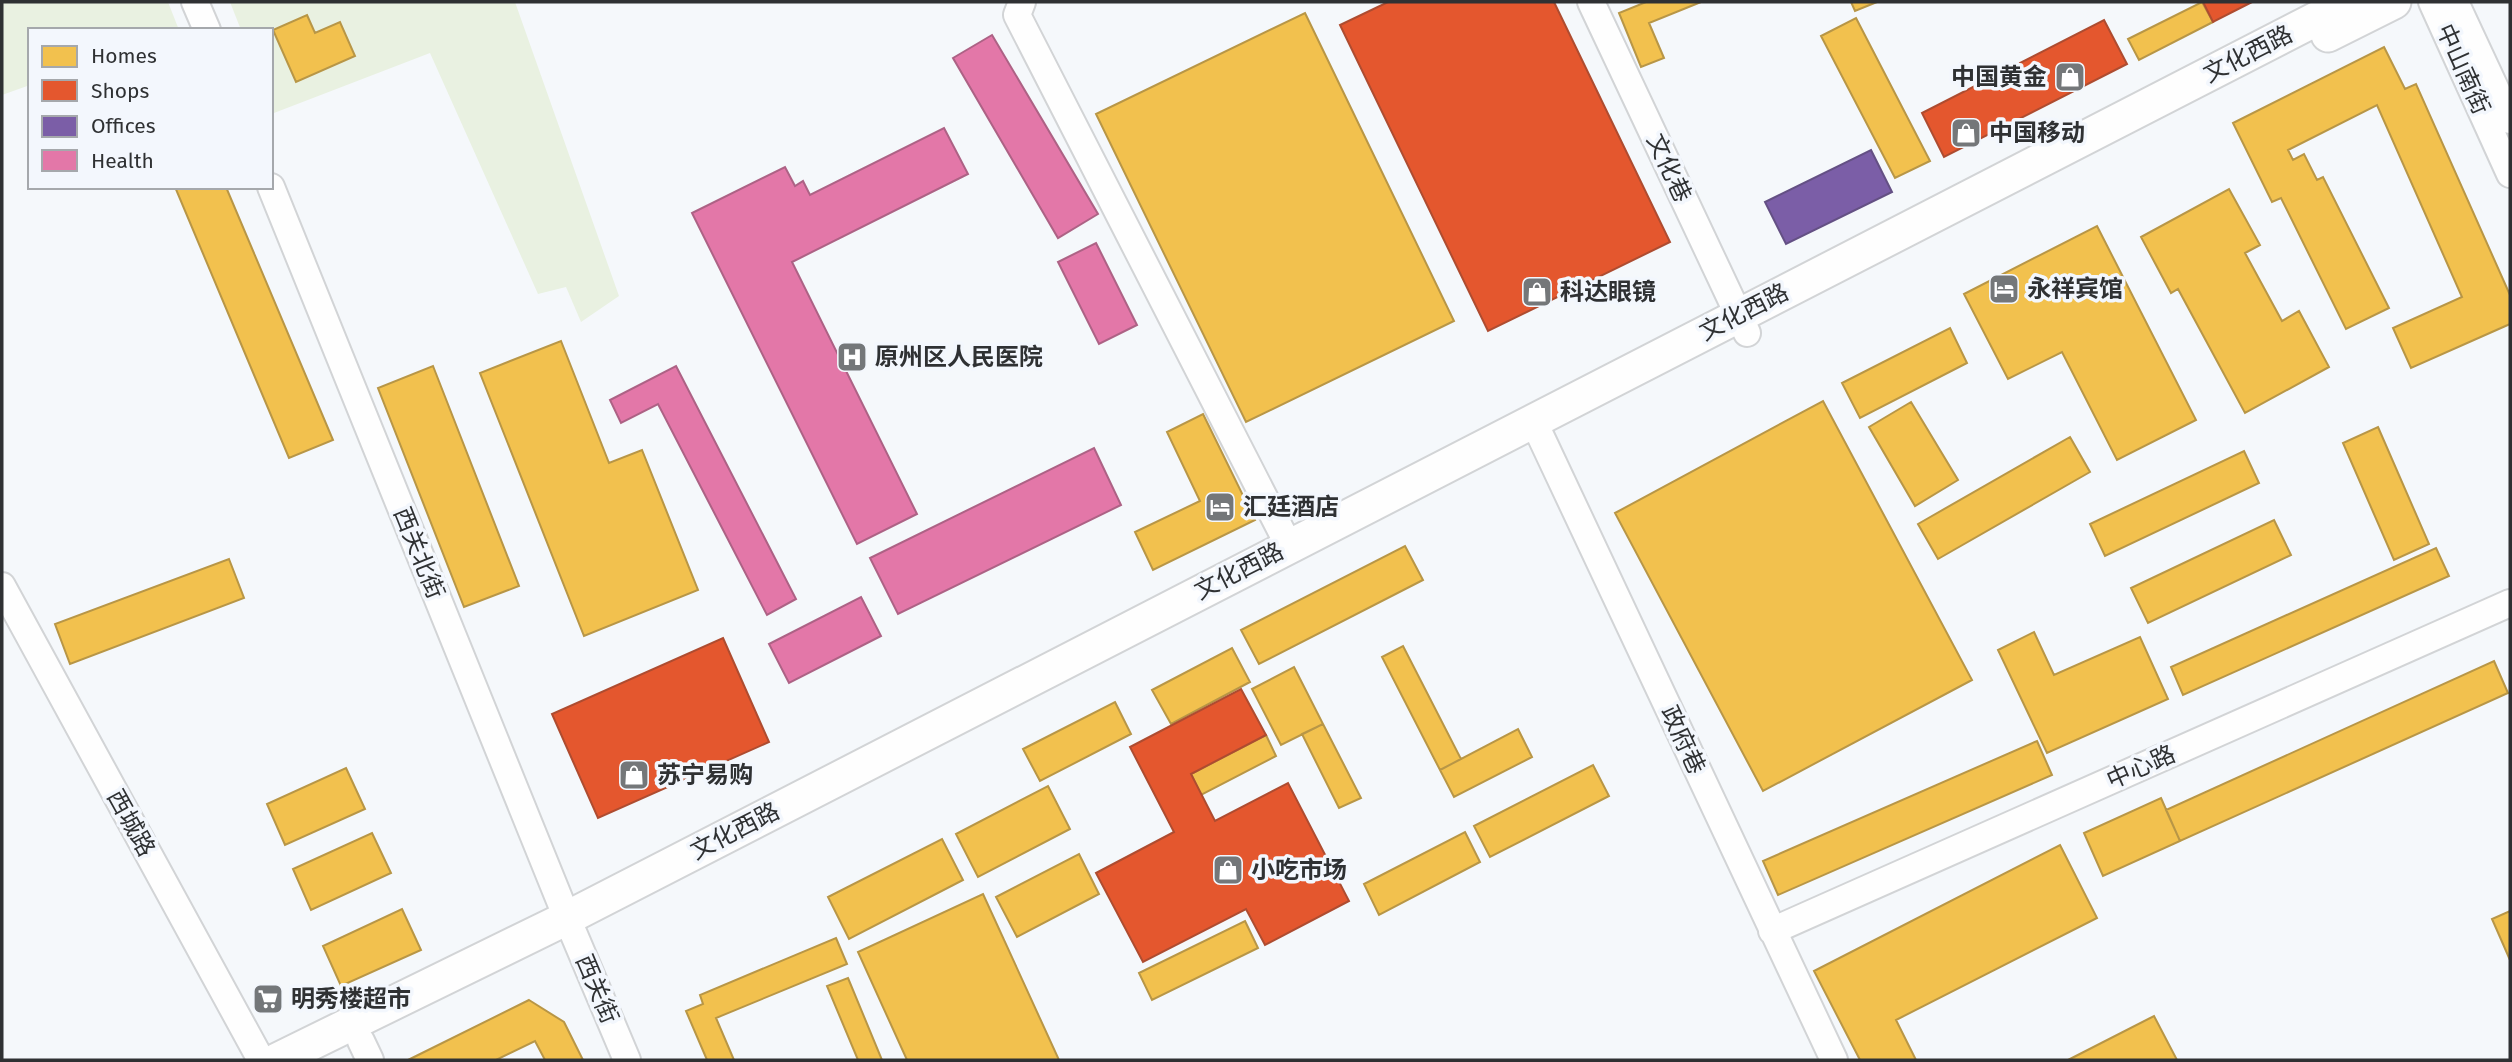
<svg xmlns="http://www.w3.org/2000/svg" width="2512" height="1062" viewBox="0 0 2512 1062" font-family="'Fira Sans','Noto Sans SC',sans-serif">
  <rect width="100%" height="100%" fill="#f5f8fb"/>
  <path fill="#e9f1e1" d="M2 2H168L179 30H30V85L2 95Z
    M230 2H515L619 296 581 322 566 287 538 294 430 53 274 113 271 107V30H241Z"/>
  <path fill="#f2c14e" stroke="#b89646" stroke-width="2" d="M1646 2H1701L1649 23 1664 58 1641 67 1619 13Z
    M1851 2H1877L1855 11Z
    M2202 2 2213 22 2139 60 2128 39Z
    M1305 13 1454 321 1246 422 1096 114Z
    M307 15 315 33 340 22 355 56 296 82 273 30Z
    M1856 18 1930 161 1895 178 1821 36Z
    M2384 47 2405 89 2416 84 2510 295V324L2411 368 2393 328 2462 297 2377 105 2288 150 2293 160 2304 154 2317 180 2323 177 2389 308 2346 329 2281 198 2272 202 2233 123Z
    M175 187H226L333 440 289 458Z
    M2229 189 2260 245 2245 253 2282 321 2299 311 2329 367 2245 413 2178 289 2171 293 2141 237Z
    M2097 226 2196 420 2117 460 2062 352 2008 379 1964 294Z
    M1950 328 1967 363 1860 418 1842 383Z
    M561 341 609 463 642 450 698 590 584 636 480 373Z
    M433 366 519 586 464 607 378 388Z
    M1823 401 1972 680 1763 791 1615 513Z
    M1911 402 1958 480 1915 506 1869 427Z
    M1203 414 1255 520 1153 570 1135 532 1200 501 1167 432Z
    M2378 427 2429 544 2394 560 2343 443Z
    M2070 437 2090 472 1938 559 1918 524Z
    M2244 451 2259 483 2105 556 2090 524Z
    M2274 520 2291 555 2148 623 2131 588Z
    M1405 546 1423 580 1259 664 1241 630Z
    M2436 548 2449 576 2183 695 2171 667Z
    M229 559 244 598 70 664 55 624Z
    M2034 632 2054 675 2140 637 2168 699 2047 753 1998 650Z
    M1403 646 1461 759 1440 770 1382 657Z
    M1232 648 1250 682 1171 724 1152 690Z
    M2494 661 2508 693 2180 841 2166 810Z
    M1294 667 1323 724 1281 745 1252 689Z
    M1115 702 1131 734 1040 781 1023 749Z
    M1323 724 1361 798 1339 808 1302 734Z
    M1518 729 1532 757 1454 797 1440 770Z
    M1266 735 1276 756 1201 795 1191 774Z
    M2037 741 2052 775 1778 895 1763 861Z
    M1593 765 1609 796 1490 857 1474 826Z
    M346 768 365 809 285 845 267 804Z
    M1048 786 1070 829 978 877 956 834Z
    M2161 798 2180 841 2103 876 2084 833Z
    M1465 832 1480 862 1379 915 1364 884Z
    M372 833 391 873 311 910 293 869Z
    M942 839 963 880 849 939 828 897Z
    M2060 845 2097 918 1896 1020 1916 1060H1860L1814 971Z
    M1079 854 1099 894 1017 937 996 897Z
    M983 894 1059 1060H907L858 952Z
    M402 909 421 950 341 986 323 946Z
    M2510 911V960L2492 919Z
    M1245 921 1258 948 1152 1000 1139 973Z
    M836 938 847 964 716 1018 734 1060H707L686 1011 703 1004 700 995Z
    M848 978 882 1060H858L827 986Z
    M529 1000 564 1022 583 1060H545L535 1041 496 1060H408Z
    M2154 1016 2177 1060H2068Z"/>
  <path fill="#e4572e" stroke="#ae4c30" stroke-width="2" d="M1388 2H1554L1670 242 1488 331 1340 25Z
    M2203 2H2252L2213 22Z
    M2104 20 2127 64 1944 157 1922 113Z
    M723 638 769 742 598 818 552 714Z
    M1241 689 1266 735 1191 774 1215 821 1288 783 1349 901 1265 945 1246 909 1143 962 1096 873 1174 832 1130 747Z"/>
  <path fill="#7b5ea7" stroke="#645084" stroke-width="2" d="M1871 150 1892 192 1786 244 1765 202Z"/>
  <path fill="#e377a8" stroke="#ad6285" stroke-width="2" d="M992 35 1098 214 1058 238 953 58Z
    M944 128 968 174 792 262 917 514 857 544 692 213 785 167 795 186 803 181 810 195Z
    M1096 243 1137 325 1099 344 1058 262Z
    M676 366 796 599 767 615 658 404 621 423 610 400Z
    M1094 448 1121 505 898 614 870 558Z
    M861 597 881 636 789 683 769 644Z"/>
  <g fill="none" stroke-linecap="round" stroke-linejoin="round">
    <g stroke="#d2d4d6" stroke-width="30">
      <path id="minor" d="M195 2 207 30
        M1022 2 1017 15 1289 546
        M1591 2 1747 333
        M2432 2 2510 174
        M2455 2 2510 120
        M271 187 567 918 627 1060
        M1533 420 1834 1060
        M2 586 261 1060
        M1772 931 2510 603
        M361 1041 370 1060"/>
    </g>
    <g stroke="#d2d4d6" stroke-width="37">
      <path id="major" d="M2328 35 2394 2
        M277 1060 567 918 2349 2"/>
    </g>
    <use href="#minor" stroke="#fefefe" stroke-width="26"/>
    <use href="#major" stroke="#fefefe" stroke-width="33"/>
  </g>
  <defs>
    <g id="shop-square" transform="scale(1.575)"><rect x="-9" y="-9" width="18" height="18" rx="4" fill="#747779" stroke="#f3f7fd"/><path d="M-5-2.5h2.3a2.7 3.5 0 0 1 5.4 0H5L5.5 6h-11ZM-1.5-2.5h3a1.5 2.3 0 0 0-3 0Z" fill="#fff"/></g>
    <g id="hotel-square" transform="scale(1.575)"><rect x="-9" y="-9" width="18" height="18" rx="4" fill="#747779" stroke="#f3f7fd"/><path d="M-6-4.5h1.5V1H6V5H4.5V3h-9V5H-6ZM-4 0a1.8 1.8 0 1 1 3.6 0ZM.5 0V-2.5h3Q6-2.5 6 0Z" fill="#fff"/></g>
    <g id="hospital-square" transform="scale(1.575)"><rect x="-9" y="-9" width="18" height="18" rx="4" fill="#747779" stroke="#f3f7fd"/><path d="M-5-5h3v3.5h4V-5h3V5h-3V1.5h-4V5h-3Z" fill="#fff"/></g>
    <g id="supermarket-square" transform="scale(1.575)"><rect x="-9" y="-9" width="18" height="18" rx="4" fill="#747779" stroke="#f3f7fd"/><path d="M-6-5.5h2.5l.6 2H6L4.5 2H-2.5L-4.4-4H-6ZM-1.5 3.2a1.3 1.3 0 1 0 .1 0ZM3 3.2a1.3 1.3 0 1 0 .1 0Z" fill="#fff"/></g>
  </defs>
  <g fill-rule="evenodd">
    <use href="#shop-square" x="2070" y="77"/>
    <use href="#shop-square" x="1966" y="133"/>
    <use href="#hotel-square" x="2004" y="289"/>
    <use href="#shop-square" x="1537" y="292"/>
    <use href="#hospital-square" x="852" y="357"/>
    <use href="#hotel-square" x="1220" y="507"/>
    <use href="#shop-square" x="634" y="775"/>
    <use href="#shop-square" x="1228" y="870"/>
    <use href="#supermarket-square" x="268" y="999"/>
  </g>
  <g text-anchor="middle" stroke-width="7" stroke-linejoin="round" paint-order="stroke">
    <g font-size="24" fill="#2f3133" stroke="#f3f7fd">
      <text transform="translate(2248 54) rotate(-27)" y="8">文化西路</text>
      <text transform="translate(2463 69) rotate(66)" y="8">中山南街</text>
      <text transform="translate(1669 168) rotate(65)" y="8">文化巷</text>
      <text transform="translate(1744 312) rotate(-27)" y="8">文化西路</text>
      <text transform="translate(419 553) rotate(68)" y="8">西关北街</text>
      <text transform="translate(1239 571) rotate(-27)" y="8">文化西路</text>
      <text transform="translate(1683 740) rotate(65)" y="8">政府巷</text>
      <text transform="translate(2141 767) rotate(-24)" y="8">中心路</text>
      <text transform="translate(131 823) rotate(61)" y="8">西城路</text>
      <text transform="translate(735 831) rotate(-27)" y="8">文化西路</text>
      <text transform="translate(597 989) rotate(67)" y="8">西关街</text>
    </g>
    <g font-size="24" font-weight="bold" fill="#2f3133" stroke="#f3f7fd" text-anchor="start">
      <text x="2047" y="85" text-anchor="end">中国黄金</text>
      <text x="1989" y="141">中国移动</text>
      <text x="2027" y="297">永祥宾馆</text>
      <text x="1560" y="300">科达眼镜</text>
      <text x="875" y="365">原州区人民医院</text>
      <text x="1243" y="515">汇廷酒店</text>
      <text x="657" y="783">苏宁易购</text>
      <text x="1251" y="878">小吃市场</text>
      <text x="291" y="1007">明秀楼超市</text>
    </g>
  </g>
  <rect width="2512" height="1062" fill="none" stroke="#2f3133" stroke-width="7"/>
  <rect x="28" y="28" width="245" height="161" fill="#f3f7fd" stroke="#a5a8ac" stroke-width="2"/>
  <rect x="42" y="46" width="35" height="21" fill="#f2c14e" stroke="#a5a8ac" stroke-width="2"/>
  <text x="91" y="63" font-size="21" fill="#2f3133">Homes</text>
  <rect x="42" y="80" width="35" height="21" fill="#e4572e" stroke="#a5a8ac" stroke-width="2"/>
  <text x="91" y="98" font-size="21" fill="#2f3133">Shops</text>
  <rect x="42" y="116" width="35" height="21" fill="#7b5ea7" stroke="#a5a8ac" stroke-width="2"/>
  <text x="91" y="133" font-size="21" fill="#2f3133">Offices</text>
  <rect x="42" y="150" width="35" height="21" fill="#e377a8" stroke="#a5a8ac" stroke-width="2"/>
  <text x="91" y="168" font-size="21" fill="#2f3133">Health</text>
</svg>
